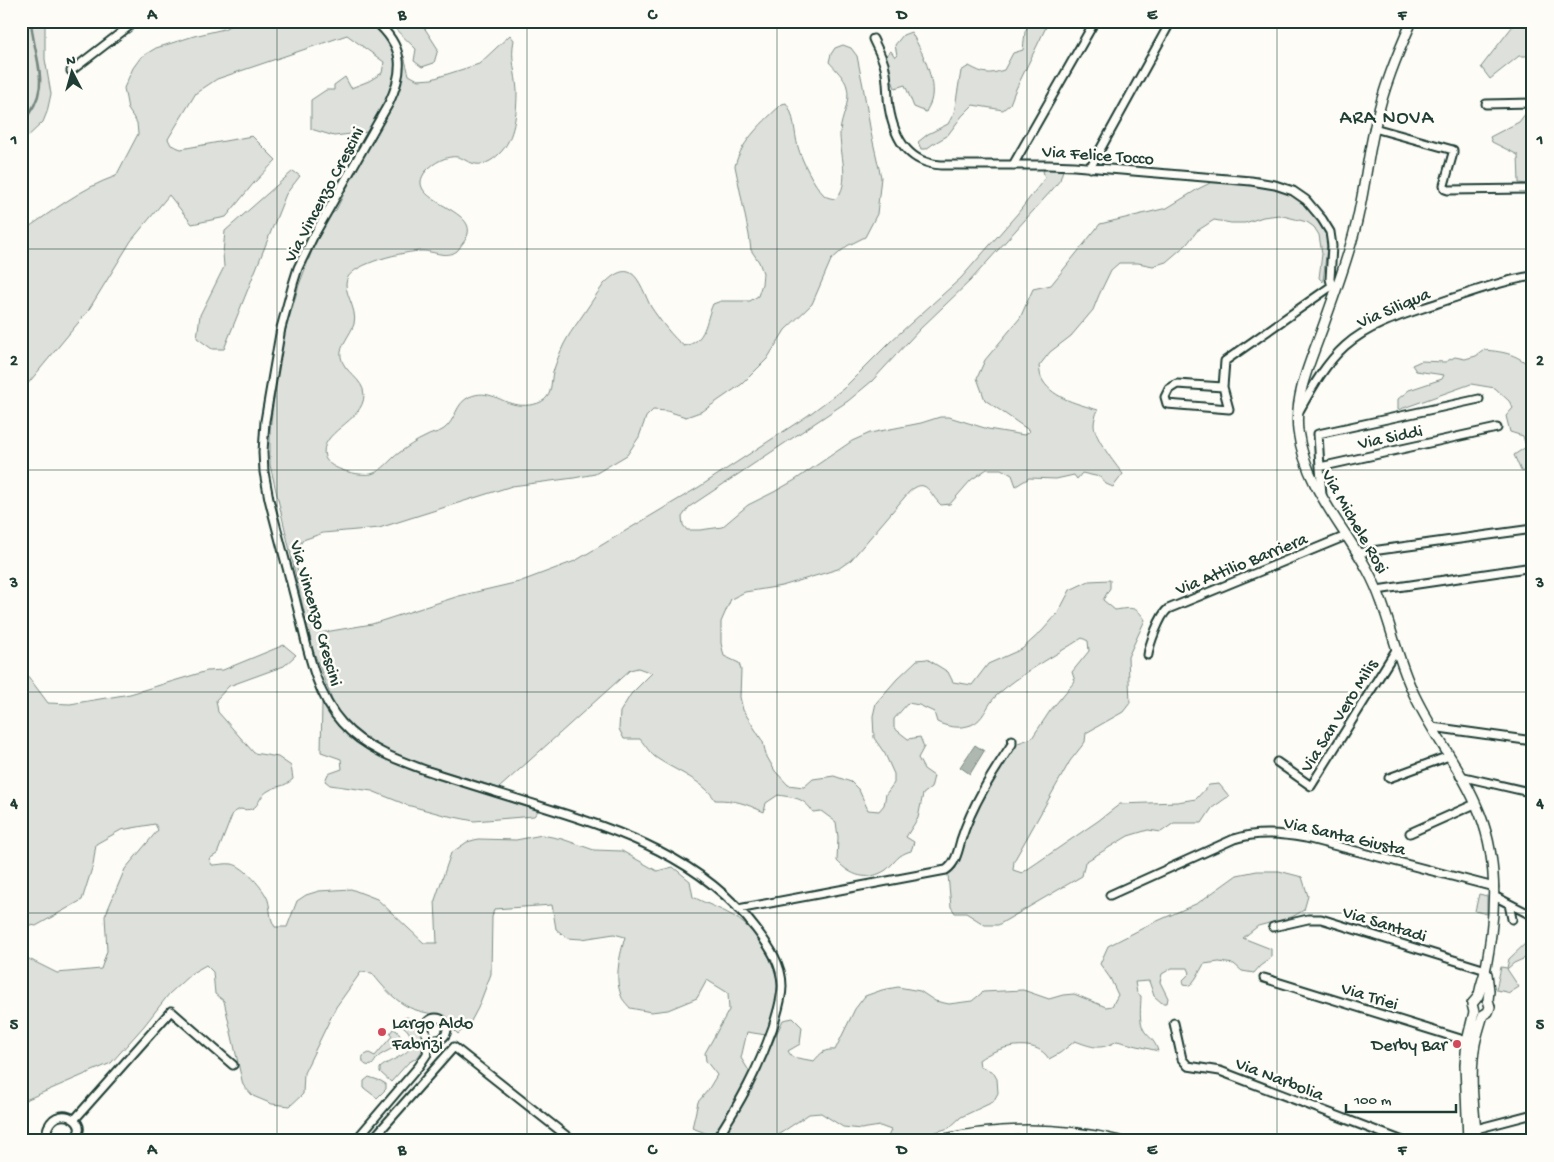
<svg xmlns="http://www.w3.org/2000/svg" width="1554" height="1162" viewBox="0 0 1554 1162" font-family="'Gochi Hand',sans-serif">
  <rect width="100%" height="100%" fill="#fdfcf7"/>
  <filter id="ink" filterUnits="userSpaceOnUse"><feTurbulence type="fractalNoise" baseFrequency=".02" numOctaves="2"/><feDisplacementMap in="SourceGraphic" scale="10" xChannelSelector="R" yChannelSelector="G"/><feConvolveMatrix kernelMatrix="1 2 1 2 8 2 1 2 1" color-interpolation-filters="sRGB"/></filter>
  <g filter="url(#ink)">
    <path fill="#dde0db" stroke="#7e8e88" d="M21 21H45V59L51 94 47 112 43 122 21 143Z
      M238 21H371C381 30 390 39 396 51 408 74 380 113 368 132L334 136 311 129V100L326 90H334V85L345 77 351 88 369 81 382 73 384 62 347 35 217 79 196 93 168 139 171 145 181 149 252 136 276 160 253 184 226 217 192 224 169 195 131 241 88 311 21 392V232C52 212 81 188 116 176L138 134 137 123 128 109 124 88 133 68 141 57 156 48 194 36 224 29Z
      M387 21H420L438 49 434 63 422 67 414 61 416 49Z
      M1030 21H1049L1015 91 1010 104 1003 110 973 105 962 116 947 136 933 144 926 149H921L918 142 928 134 948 124 954 113 961 71 969 66C984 74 988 75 1004 70L1013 53 1023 50 1025 32Z
      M1512 21H1533V56H1519L1490 79 1481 67 1512 27Z
      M911 32C921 49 937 81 931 101 930 105 927 109 926 112L914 107 905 85 895 88 886 64V55L891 51 895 57 897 55 895 45 903 35Z
      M510 35 514 40C510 59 516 72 517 91 517 111 515 139 499 154 492 161 482 167 472 163 467 162 463 158 458 157 447 155 433 163 426 171 399 204 491 208 463 243 461 245 460 248 457 251 446 259 434 251 422 251 406 251 353 263 347 279 342 292 358 308 354 324 351 334 339 346 341 357 343 372 364 379 364 395 364 422 317 432 325 457 329 470 360 476 371 474 383 471 389 460 399 453 407 447 416 441 425 437 431 433 439 433 444 429 456 420 455 404 469 397 489 388 501 403 518 405 527 406 541 405 547 397 552 391 551 380 553 372 556 363 560 352 564 344 568 336 573 329 578 322 587 309 595 296 604 284 611 277 621 268 631 273 640 278 646 298 651 307 659 319 673 338 684 346 707 342 705 321 713 304L721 301H750L758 296 762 284 763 273 759 262 751 250 749 235 735 166C741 141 764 121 782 104L786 103C795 115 794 133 798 147 802 161 814 185 824 195 827 198 831 198 835 199 852 186 839 150 840 132 841 117 851 102 847 87 845 78 835 69 829 62L831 54 835 48 843 45 851 48 857 56 863 86 871 133 881 177 877 214 865 237 847 246 831 260 812 304 785 330 767 359 742 384 703 411 686 417 667 411 653 410 646 417 639 437 627 455 595 474 574 478 512 486 379 528 323 533 303 540 297 549V569L313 623 319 633 372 624 459 596 519 582 575 561 699 487 807 416 843 389 891 341 961 278 1018 213 1045 178 1043 171 1051 166 1063 170 1060 180 1052 190 970 281 920 329 872 381 848 401 689 507 682 517 683 525 687 530H700L722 527 748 505 774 492 795 480 852 441 870 433 921 423 940 417H949L988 429 1024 435 1030 431 985 400 977 378 985 360 1020 318 1033 289 1051 285 1100 224 1167 208 1198 189 1212 182 1219 180 1270 185 1300 197 1325 228 1328 238 1323 282 1319 278 1322 254 1319 235 1314 227 1307 222 1279 215 1263 217 1245 223H1231L1214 220 1197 231 1187 244 1166 262 1153 266 1138 263H1119L1111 270 1099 295 1093 310 1071 336 1050 352 1039 366C1040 371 1040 377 1043 381 1054 399 1079 404 1098 410 1096 414 1094 420 1094 425 1094 437 1115 464 1123 474L1113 487 1106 484 1100 477 1082 473 1077 479 1074 475 1056 479 1029 478 1016 486 1012 475 1001 469H987L971 480 950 504 941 505C929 494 927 476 909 492L851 560 838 569 782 586 745 592 731 599 721 622V643L724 656 739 663 741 670 740 697 743 710 763 742 766 755 775 771 788 785 804 787 813 779 834 776 851 782 859 790 868 810 879 811 884 805 886 794 894 783V774L885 754 874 738 873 716 876 703 897 679 917 660 927 659 948 672 953 682 972 685 988 664 1022 649 1042 631 1058 613 1070 590 1089 581 1110 580V588L1103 600 1115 610C1130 608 1136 605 1145 620L1128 657 1130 703 1123 712 1086 733 1085 742 1070 761 1014 861 1013 870 1022 873 1098 821 1120 804 1177 802 1196 799 1209 785 1219 784 1229 796 1212 808 1202 823H1174L1161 832 1148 830 1128 836 1085 862 1082 876 998 925H985L966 913H955L951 907 948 875 956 868 969 822 1006 756 1018 743 1032 738 1050 711 1075 681 1072 672 1089 651 1088 641 1082 638C1056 655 1018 675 996 696 986 706 984 720 971 725 960 729 947 727 937 722L934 712 919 705 908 703 894 719V728L908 739 920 737 924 747 918 758 924 769 934 776 931 788 923 794 918 818 906 837 914 842 911 851C907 852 903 854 900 856 895 860 891 866 886 870 867 882 851 876 837 861L838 837 836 822 821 811 813 812C803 797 795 798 778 795L766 803 764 812C744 803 736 800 715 800 704 781 676 771 658 759 650 754 646 746 640 739H624L619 729 620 712 631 694 652 673 638 668 630 670 499 788 402 758 380 748 357 732 342 719 332 700 313 650 270 465V431L273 403 283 339 299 285 315 243 330 216 336 210 362 157 392 107 400 85 402 75 401 57 404 56 409 75 418 80 432 79 479 64Z
      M1529 109 1533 110V185L1519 183 1518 155 1492 142 1490 137 1519 122Z
      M293 171 300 176 286 194 224 349H212L197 338 200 315 224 267 223 253 225 231Z
      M1484 350C1506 352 1517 354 1533 369V472L1521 471 1514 455 1526 447 1523 436 1510 432 1506 416 1513 408 1509 401 1495 388 1471 384 1398 410V399L1409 390 1442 379 1444 375 1416 371 1412 365 1421 361 1445 362 1455 357 1465 359 1476 356Z
      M284 645 296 655 284 666 229 686 216 700 218 712 254 753 278 757 291 766 293 779C283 788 278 785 268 791 255 799 261 813 240 809L233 813 217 854 209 859 212 865C218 865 226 863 232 864 244 866 264 889 268 900 271 911 269 917 275 927H287L297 901 306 895 319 891 351 889 377 899 424 943H437L435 900 451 853 467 842 478 839 516 840 542 835 562 839 594 850 622 851 657 871 673 867 690 881 693 897C707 904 722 909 735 917 760 933 780 968 779 998 778 1008 770 1025 766 1035L747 1032 741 1058 751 1074 722 1125 711 1135 692 1128 698 1102 708 1090 717 1075 706 1061 705 1053 729 1010 728 993 707 980 697 998 668 1010 651 1012 630 1008C627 1004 622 1000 621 995 614 977 620 955 625 937L614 934 582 939 567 938 556 929 552 905 494 909 492 917 491 974 478 1008 470 1023 458 1034 451 1027 443 1016C434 1014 425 1013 416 1010 398 1005 383 987 372 973L361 972 336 1007 304 1073 303 1094 290 1106 272 1104 253 1096 243 1085 224 1001 215 994 213 972 206 965 192 973 169 994 144 1026 111 1063 21 1102V955L57 973 101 969 107 951 105 916 125 869 158 830 155 824 121 830 96 844 93 865 82 900 36 926 21 923V716L25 715 21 708V667L48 703 70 704 130 694 207 671 223 670Z
      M322 703 326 705 342 728 356 741 381 756 535 807 539 810 534 816 474 821 444 815 407 805 372 791 330 785 325 781 328 774 342 769 341 759 321 752Z
      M1257 871H1279L1302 877 1308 896 1304 910 1292 917 1258 926 1243 938 1271 949V958L1260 966 1254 973 1242 971 1234 964 1219 962 1204 964 1196 978 1190 986 1184 985 1183 980 1190 973 1188 968H1172L1162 974 1160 982 1168 998 1167 1003H1162L1154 996 1149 981 1135 982 1137 993 1141 996C1141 1007 1138 1022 1145 1032 1151 1039 1155 1041 1158 1051L1117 1041C1100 1051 1092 1047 1075 1041L1060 1053 1049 1059C1035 1036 996 1047 979 1060L980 1066 993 1072 997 1079 998 1093 993 1102 961 1117 949 1128 905 1141H889L887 1139 891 1130 880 1126 861 1129 843 1127 821 1113 809 1114 769 1141H720L759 1071 783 1020 793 1018 802 1027 800 1044 788 1051 792 1057 814 1061C821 1053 824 1049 835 1050L855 1009 865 996 882 990 898 987 920 991 935 1001 949 1004 972 1001 983 992 1023 990 1049 999 1063 995 1074 994 1106 1007 1112 1006 1118 995 1110 978 1100 964 1108 946 1153 923 1198 903 1237 875Z
      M1479 894 1487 896V914L1475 911Z
      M1528 941 1532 955 1514 963 1507 969 1519 987 1508 994 1507 992 1496 990 1501 967 1507 968 1509 959Z
      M407 1017 421 1025 424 1038 422 1051 418 1057 408 1063 391 1082 380 1072V1068C390 1058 424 1053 408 1031 406 1028 402 1026 400 1023L401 1019Z
      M393 1029 396 1030C411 1046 385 1049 377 1058 375 1061 374 1063 372 1065 366 1067 361 1063 363 1056L369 1053 375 1056 392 1036 390 1033Z
      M369 1077 381 1081 386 1084V1089L377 1098 364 1088V1081Z"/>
    <path fill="#aeb8b1" stroke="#75877f" d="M975 745 984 751 970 774 960 767Z"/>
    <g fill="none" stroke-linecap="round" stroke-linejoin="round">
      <path stroke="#75877f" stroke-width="2.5" d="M21 124C55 87 34 62 31 21"/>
      <g stroke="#1f3d34" stroke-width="11">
        <path id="minor" d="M375 21C404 46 405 69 389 103L313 237 298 268 293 284 281 328 265 421 263 452 264 472 269 499C278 535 288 570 297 606 307 645 314 692 342 723 364 748 397 760 428 771 465 783 502 794 540 806 621 831 702 858 756 929 769 946 782 964 782 986 782 1000 777 1013 773 1027 758 1070 740 1103 715 1141
          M873 39C877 48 883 58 885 68 888 81 887 94 889 107 894 138 908 163 941 165H1048L1074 166 1251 181 1275 185 1293 191 1306 200 1322 219 1330 232 1332 246 1330 279 1331 283 1336 288
          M71 71 136 21
          M1486 104 1533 103
          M1374 128 1453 150V153L1444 185 1445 189 1448 190 1531 189
          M1013 165 1095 21
          M1090 168 1171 21
          M1223 387 1177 384 1169 389 1165 397 1167 404 1229 409 1223 387 1225 361 1333 285
          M1299 411C1312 388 1325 364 1345 346 1371 323 1406 314 1438 303 1469 293 1500 281 1533 276
          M1320 467 1318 434 1479 399
          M1322 496 1320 467 1497 428
          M1357 553 1533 529
          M1377 590 1533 567
          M1148 655C1149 645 1160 615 1168 609L1346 536
          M1432 727 1533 741
          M1277 762 1311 786 1396 650
          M1460 776 1533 793
          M1389 778 1449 756
          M1410 833 1475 804
          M1110 895 1234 839C1258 831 1282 834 1306 838L1494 887
          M1494 896 1533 916
          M1509 904 1512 919
          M738 909 946 870C956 863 958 851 961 840 972 805 992 774 1012 744V740
          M1273 927 1308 919H1321L1486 970
          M1264 978 1467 1041
          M425 1029a11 11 0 1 1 22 0a11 11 0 1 1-22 0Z
          M1174 1023 1182 1059 1188 1066 1220 1071 1403 1141
          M75 1119 171 1011 233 1065
          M1476 1129 1533 1114
          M76 1136 82 1141
          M52 1141C48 1137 46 1132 48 1127 60 1100 98 1129 68 1141
          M355 1141 419 1066 427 1054 429 1038
          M371 1141 454 1047 573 1141"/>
      </g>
      <g stroke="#1f3d34" stroke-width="12">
        <path id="tertiary" d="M1412 21C1397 55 1383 89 1375 126 1367 160 1364 195 1355 229 1347 261 1335 293 1324 324 1312 358 1294 394 1298 431 1306 488 1342 523 1368 571 1388 608 1394 651 1412 690 1431 733 1463 770 1480 814 1495 852 1496 894 1491 934 1489 952 1487 968 1481 986 1480 989 1480 993 1478 996 1477 999 1474 1001 1472 1004L1474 1012 1467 1041 1465 1065 1468 1141
          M935 1141C996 1127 1059 1126 1120 1141
          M1477 1141C1474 1109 1469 1076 1475 1044 1477 1034 1480 1025 1483 1015L1488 1012 1490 1007 1488 1000 1489 991 1487 974"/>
      </g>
      <use href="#minor" stroke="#fdfcf7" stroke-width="7"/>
      <use href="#tertiary" stroke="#fdfcf7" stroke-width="9"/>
    </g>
  </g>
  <path fill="none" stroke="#1f3d34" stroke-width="1" stroke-opacity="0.55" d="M277 21V1141M527 21V1141M777 21V1141M1027 21V1141M1277 21V1141M21 249H1533M21 470H1533M21 692H1533M21 913H1533"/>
  <g fill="#d1495b" stroke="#fdfcf7" stroke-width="2">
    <circle cx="382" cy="1032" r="5"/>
    <circle cx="1457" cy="1044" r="5"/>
  </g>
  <g text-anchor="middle" stroke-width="5" stroke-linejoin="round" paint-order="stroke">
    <g font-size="18" fill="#1f3d34" stroke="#fdfcf7">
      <text transform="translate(1098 154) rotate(4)" y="6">Via Felice Tocco</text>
      <text transform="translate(323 194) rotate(-62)" y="6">Via Vincenzo Crescini</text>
      <text transform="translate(1393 307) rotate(-23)" y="6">Via Siliqua</text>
      <text transform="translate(1390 436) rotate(-12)" y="6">Via Siddi</text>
      <text transform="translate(1356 521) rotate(60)" y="6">Via Michele Rosi</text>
      <text transform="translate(1241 563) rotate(-22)" y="6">Via Attilio Barriera</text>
      <text transform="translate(317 613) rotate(74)" y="6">Via Vincenzo Crescini</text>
      <text transform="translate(1338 715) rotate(-58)" y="6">Via San Vero Milis</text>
      <text transform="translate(1345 835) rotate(13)" y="6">Via Santa Giusta</text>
      <text transform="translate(1385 923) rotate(17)" y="6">Via Santadi</text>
      <text transform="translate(1370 995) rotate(17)" y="6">Via Triei</text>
      <text transform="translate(1280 1078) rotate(21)" y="6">Via Narbolia</text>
    </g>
    <g font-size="18" fill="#1f3d34" stroke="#fdfcf7" text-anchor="start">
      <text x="392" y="1028">Largo Aldo<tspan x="392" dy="21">Fabrizi</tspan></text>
      <text x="1447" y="1050" text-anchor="end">Derby Bar</text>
    </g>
    <g font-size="20" letter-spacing="1" fill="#1f3d34" stroke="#fdfcf7">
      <text x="1387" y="123">ARA NOVA</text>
    </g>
  </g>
  <rect width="1554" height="1162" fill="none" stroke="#fdfcf7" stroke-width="55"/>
  <g transform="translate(72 72) rotate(354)" stroke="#fdfcf7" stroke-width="4" paint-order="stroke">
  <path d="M0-4L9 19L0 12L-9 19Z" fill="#1f3d34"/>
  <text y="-8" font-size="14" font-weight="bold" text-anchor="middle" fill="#1f3d34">N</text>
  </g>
  <path d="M1346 1104v8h110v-8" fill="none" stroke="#1f3d34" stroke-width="2.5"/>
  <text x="1354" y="1104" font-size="15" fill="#1f3d34" stroke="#fdfcf7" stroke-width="4" paint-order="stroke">100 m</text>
  <rect x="28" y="28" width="1498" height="1106" fill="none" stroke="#1f3d34" stroke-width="2"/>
  <g font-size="16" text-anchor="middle" font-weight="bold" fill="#1f3d34">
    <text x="152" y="19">A</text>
    <text x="402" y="19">B</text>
    <text x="652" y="19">C</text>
    <text x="902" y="19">D</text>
    <text x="1152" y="19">E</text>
    <text x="1402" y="19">F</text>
    <text x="14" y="144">1</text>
    <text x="1540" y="144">1</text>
    <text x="14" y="365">2</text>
    <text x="1540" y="365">2</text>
    <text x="14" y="587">3</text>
    <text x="1540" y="587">3</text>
    <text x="14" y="808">4</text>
    <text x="1540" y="808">4</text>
    <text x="14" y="1029">5</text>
    <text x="1540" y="1029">5</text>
    <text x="152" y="1154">A</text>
    <text x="402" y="1154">B</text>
    <text x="652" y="1154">C</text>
    <text x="902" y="1154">D</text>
    <text x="1152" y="1154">E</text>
    <text x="1402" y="1154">F</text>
  </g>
</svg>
